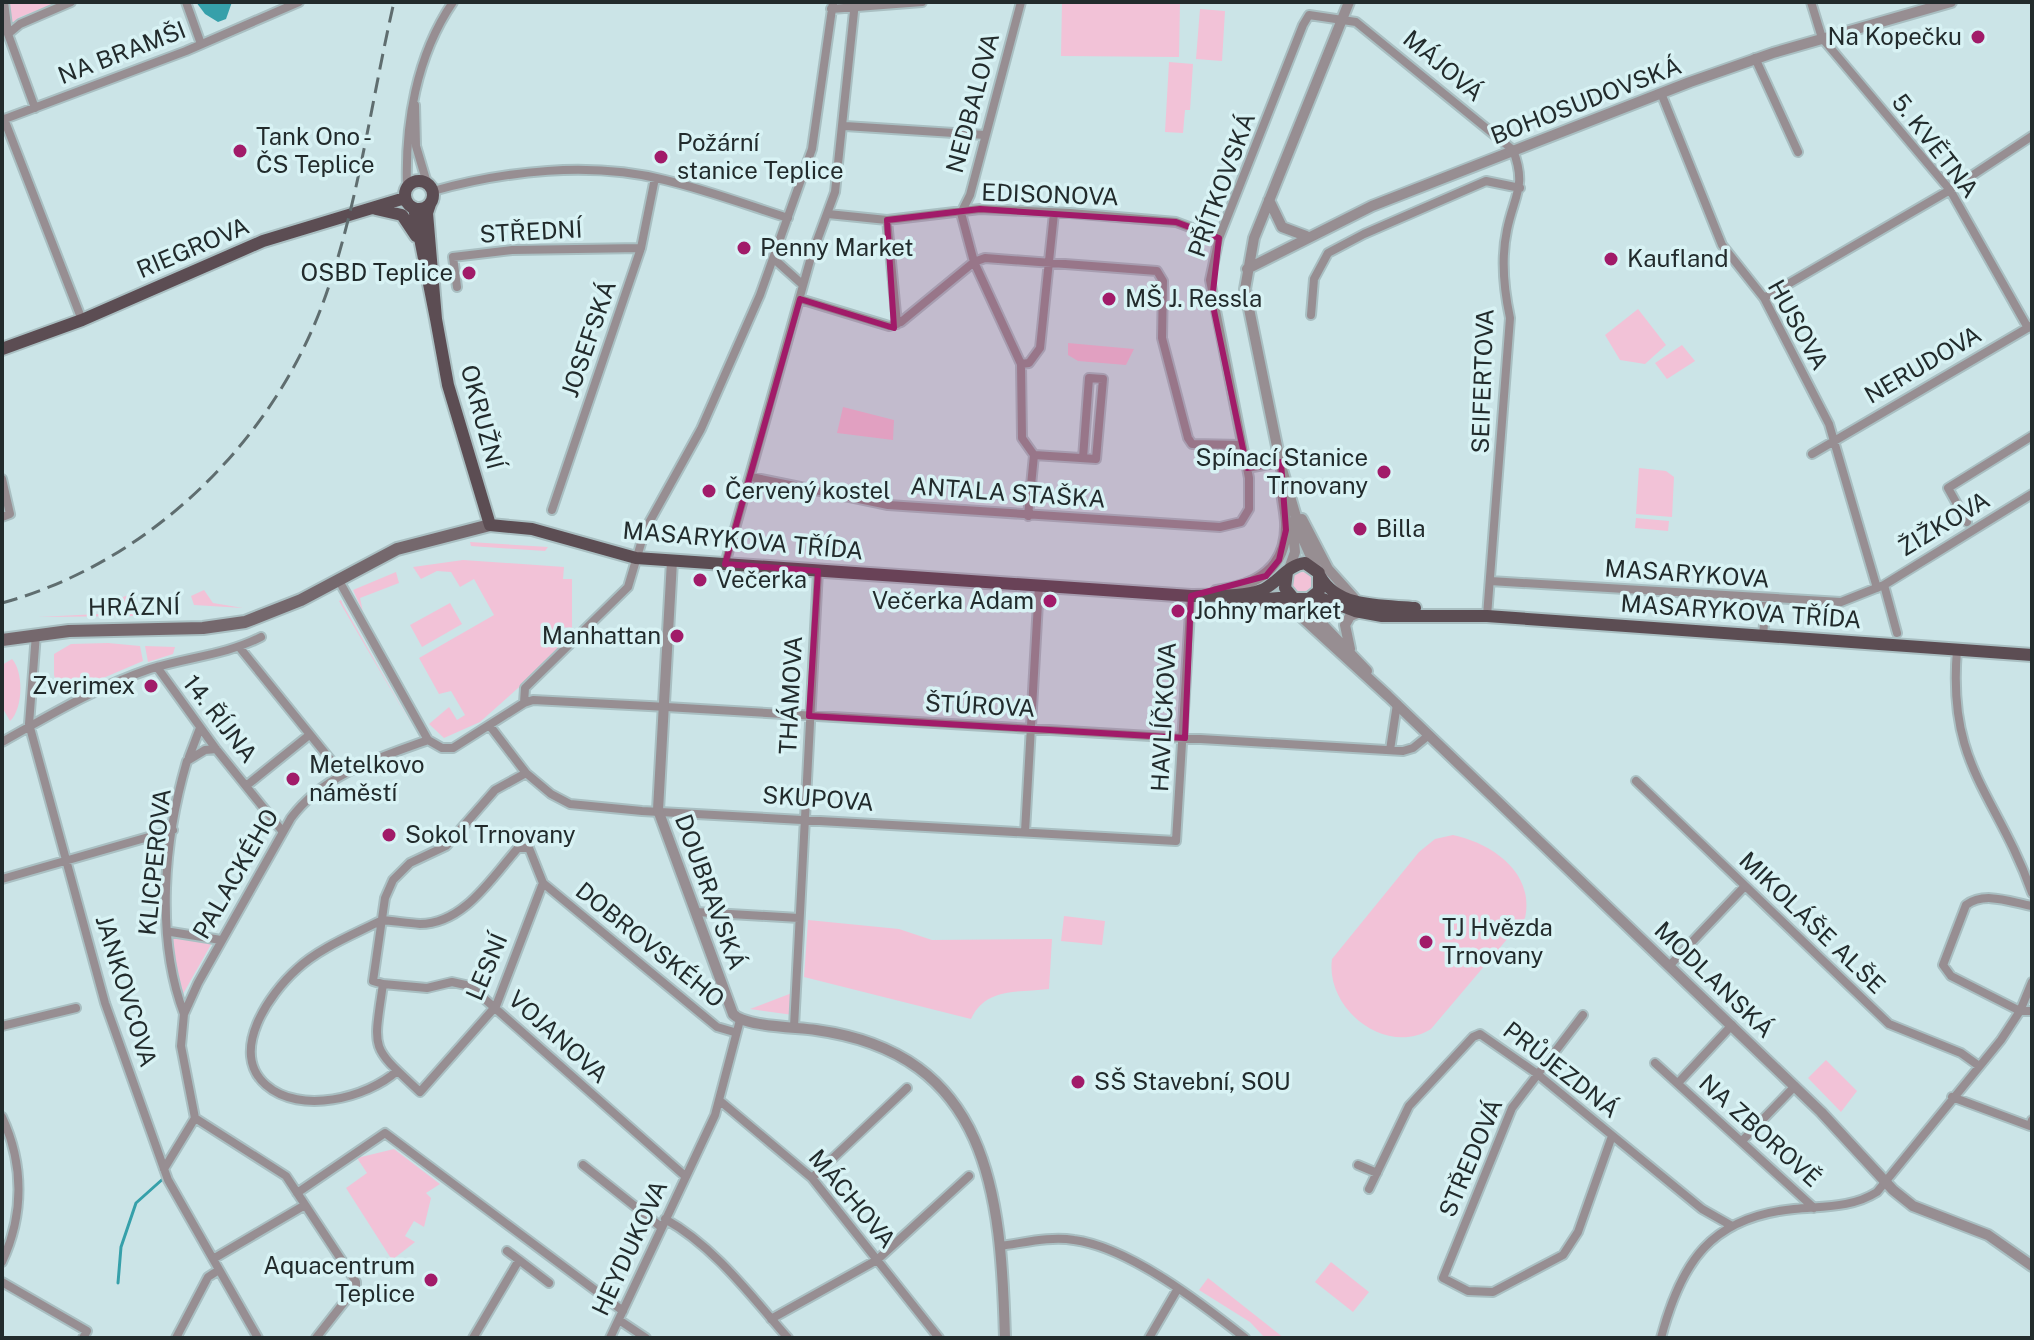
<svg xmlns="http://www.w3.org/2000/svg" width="2034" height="1340" viewBox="0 0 2034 1340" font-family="'Public Sans',sans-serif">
  <rect width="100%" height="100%" fill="#cbe4e7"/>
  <path fill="#f2c2d7" d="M2 2H59L20 17 2 30Z
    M1062 2H1180L1179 57 1061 56Z
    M1200 9 1225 11 1222 61 1196 59Z
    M1169 62 1193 64 1190 110H1185L1183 133 1165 132Z
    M1638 309 1666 345 1645 364 1620 360 1605 335Z
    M1068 343 1134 349 1126 365 1078 361 1068 355Z
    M1682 345 1695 361 1667 379 1655 363Z
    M843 407 894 420 893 440 837 433Z
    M1639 468 1666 471 1674 477 1672 517 1636 514Z
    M1636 518 1669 521 1668 531 1635 528Z
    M470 542 548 547 545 551 471 546Z
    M463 560 564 567 563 579H572V628L559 627 556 638 564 647 480 722 444 738 429 724 449 707 457 720 465 715 451 691 439 694 419 658 494 615 474 579 460 587 451 572 437 571 421 579 413 567Z
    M1292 582a10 10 0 1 1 20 0a10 10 0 1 1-20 0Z
    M396 572 399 583 360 598 363 612 353 590Z
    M204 590 213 603 243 608 194 605 191 596Z
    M133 593 139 607 105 606 106 604Z
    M341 600 343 605 415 731 339 601Z
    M450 603 462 624 422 647 410 625Z
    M140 612V616L38 617Z
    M108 643 140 646 143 661 61 696 54 675V654L71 644Z
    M145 646 175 647 173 654 148 662Z
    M12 659C24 672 23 709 10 721L2 707V665Z
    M1453 835C1491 843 1535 872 1525 918L1431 1029C1386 1057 1325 1009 1332 959L1419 852 1435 839Z
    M1064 916 1105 921 1102 945 1061 941Z
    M808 920 899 929 932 940 1052 939 1049 989C1017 993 986 987 971 1019L804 977Z
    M170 936 213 941 183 994Z
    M792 993 793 1015 750 1009Z
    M1826 1060 1857 1091 1841 1112 1808 1078Z
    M394 1149 440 1184 426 1193 431 1198 424 1227 414 1221 405 1236 415 1242 392 1260 346 1188 367 1173 357 1158Z
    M1331 1262 1369 1292 1353 1312 1315 1282Z
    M1208 1278 1284 1338H1265L1250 1322 1199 1290Z"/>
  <path fill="#36a0aa" d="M196 2H232L226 19 218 22 205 14Z"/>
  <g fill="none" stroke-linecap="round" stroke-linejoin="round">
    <path stroke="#36a0aa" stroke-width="3" d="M118 1283 121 1247 136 1203 165 1177"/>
    <g stroke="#a9bfc2" stroke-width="12">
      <path id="minor" d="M4 2 8 34 35 108
        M186 2 201 44
        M1811 2 1822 38 1950 190 2028 328
        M831 9 922 2
        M8 34 20 24 71 2
        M1755 58 1798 152
        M1661 93 1722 245 1764 298 1829 424 1877 588
        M415 105 416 146 427 183
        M4 119 82 320
        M2 120 186 51 299 2
        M845 126 985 135
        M407 187C405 124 416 56 453 2
        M433 191C505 171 590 161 665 180 707 190 747 205 788 218
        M961 213 974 262 1021 364 1022 438 1034 455 1028 516
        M961 213 970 195 1021 2
        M828 214 887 220 980 209 1070 213 1176 222 1219 238
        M887 220 897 324
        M774 259 803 285
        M457 287 453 257 512 250 641 248
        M1764 298 1950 190 2032 136
        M800 299 889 326 901 322 974 262 985 258 1157 271 1163 281 1162 338 1188 438 1192 444 1242 445
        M1311 315 1314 279 1328 253 1364 234 1486 181 1520 188
        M1021 364 1029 363 1040 348 1054 213
        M1812 454 2031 326
        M1034 455 1096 459 1103 379 1089 378 1083 458
        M1247 468 1281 462
        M751 477 888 505 1220 527 1241 522 1249 509V478L1210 280 1219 238 1303 25 1309 15 1356 22 1513 150C1527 187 1514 195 1507 230 1501 258 1504 290 1510 318L1487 616
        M2 479 10 514 2 517
        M552 510 641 248 655 178
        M1967 522 1948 488 2032 436
        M725 564 811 257 835 192 855 2
        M338 579 428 740
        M1490 581 1841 602 1884 585 2032 494
        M1884 585 1897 633
        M36 634 29 724 105 1003 168 1180 258 1338
        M1763 636 1766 600
        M240 648 342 774
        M1957 650C1947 767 1997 794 2032 893
        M157 667 216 749 283 832
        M524 703 533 700 649 706 1403 751 1413 748 1429 735
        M490 726 526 773 551 794 570 804 642 811 1176 841 1191 596
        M2 742C50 715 97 687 150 669 188 657 226 655 261 637
        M1390 750 1397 704
        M189 757 200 728
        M526 773 495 790 446 846 410 863 393 880 385 898 373 981 383 984C373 1053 370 1045 420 1092L496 1006 543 883
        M1636 781 1889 1024 1961 1053 1979 1066
        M246 786 308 736
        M1025 832 1039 585
        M2 879 173 830
        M2032 906C2010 902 1985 891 1966 905L1943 965 1951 976 2020 1011H2032
        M696 912 799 918
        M382 920C394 921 407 923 420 924 464 924 492 877 518 848H529L543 883 717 1027 734 1032
        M382 920C355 934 319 948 297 969 270 993 228 1052 266 1085 300 1115 367 1098 397 1071
        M171 932 221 940
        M1670 965 1745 886
        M383 984 427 988 452 982 470 986 685 1176
        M184 1014C155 937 164 839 187 761L205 750 216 749
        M1583 1015 1512 1108 1443 1278 1468 1291 1493 1292 1563 1255 1578 1232 1612 1136
        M2 1026 76 1008
        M794 1027 818 571
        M1655 1063 1814 1208
        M1678 1083 1732 1025
        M1952 1097 2030 1126 2032 1120
        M719 1100 812 1178 939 1338
        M2 1117C24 1164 24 1215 2 1262
        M1743 1140 1795 1086
        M583 1165 661 1227
        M1358 1165 1377 1173
        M164 1169 195 1118
        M812 1178 907 1088
        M1369 1189 1409 1106 1473 1037 1480 1034 1536 1073 1702 1209 1732 1226
        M297 1193 385 1133 623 1311
        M665 1219C714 1246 751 1296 788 1338
        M1000 1246C1024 1243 1050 1236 1074 1240 1129 1247 1202 1304 1245 1338
        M507 1251 519 1260
        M213 1259 305 1205
        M2 1282 87 1331 83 1338
        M771 1319 877 1260 969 1176
        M619 1320 646 1338
        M176 1338 208 1277 219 1270
        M316 1338 356 1287V1282L286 1176 195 1118 181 1046 184 1014 198 983 291 818C324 774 378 758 428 740L442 748H453L524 703 525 688 628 587 645 530 701 429 760 295 812 149 833 2
        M473 1338 519 1260 549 1283
        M610 1338 715 1115 740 1020
        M1149 1338 1177 1290
        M1661 1338C1681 1262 1711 1217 1794 1209 1823 1206 1852 1208 1877 1192L2001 1040 2020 1011 2032 982"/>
    </g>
    <g stroke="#a9bfc2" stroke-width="14">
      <path id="tertiary" d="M1269 200 1282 227 1306 236
        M1247 269 1372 206 1690 82 1773 53 1951 2
        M1302 519 1328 569 1354 598
        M672 561 658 810 733 1014C745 1027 797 1027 816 1030 990 1054 1001 1194 1005 1338
        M1289 569 1295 552 1292 522
        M1317 570 1302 537 1281 466 1245 289 1254 238 1349 2
        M1216 591C1257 586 1288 568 1286 522 1285 507 1281 493 1281 479
        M1314 596 1324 626 1367 671
        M1294 599 1317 626
        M1264 603 1294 610 1388 696 1821 1112 1893 1190 1913 1206 1988 1235 2032 1266
        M1350 649 1345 625 1350 616 1360 612"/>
    </g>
    <g stroke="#a9bfc2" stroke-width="16">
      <path id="secondary" d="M2 640 69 631 203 628 245 622 301 600 397 549 490 525"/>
    </g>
    <g stroke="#a9bfc2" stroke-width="16">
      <path id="primary" d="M405 195a14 14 0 1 1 28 0a14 14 0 1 1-28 0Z
        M414 208 436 319 427 213 430 204
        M376 209 402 215 416 236
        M436 319 448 385 490 525 532 529 636 558 1191 596C1213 595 1240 598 1262 590 1278 583 1287 565 1305 563L1319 573V591L1309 599H1294L1285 588 1287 572
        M2 349 82 320 263 241 405 198
        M1320 576C1338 609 1384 605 1415 608
        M1315 596 1355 611 1382 616H1487L2032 655
        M1233 602 1291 597"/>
    </g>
    <use href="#minor" stroke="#978e92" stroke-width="8"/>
    <use href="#tertiary" stroke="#978e92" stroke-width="10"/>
    <use href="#secondary" stroke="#75686d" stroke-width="12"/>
    <use href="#primary" stroke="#5c4d53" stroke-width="12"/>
    <path stroke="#5f6d6f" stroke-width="3" stroke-dasharray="16 8" stroke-linecap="butt" d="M2 603C148 563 271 444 323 303 358 207 371 102 394 2"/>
  </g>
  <path fill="#a11b69" fill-opacity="0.2" stroke="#a11b69" stroke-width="6" stroke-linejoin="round" d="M980 209 1176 222 1219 238 1212 301 1247 468 1281 462 1286 530 1279 560 1266 576 1191 596 1185 738 809 716 818 571 725 564 800 299 894 328 887 220Z"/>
  <g fill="#a11b69" stroke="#d8f2f4" stroke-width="3">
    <circle cx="1978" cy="37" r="8"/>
    <circle cx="240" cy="151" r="8"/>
    <circle cx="661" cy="157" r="8"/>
    <circle cx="744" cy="248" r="8"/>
    <circle cx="1611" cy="259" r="8"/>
    <circle cx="469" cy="273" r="8"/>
    <circle cx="1109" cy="299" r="8"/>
    <circle cx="1384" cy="472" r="8"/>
    <circle cx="709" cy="491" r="8"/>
    <circle cx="1360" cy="529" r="8"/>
    <circle cx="700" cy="580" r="8"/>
    <circle cx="1050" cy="601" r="8"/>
    <circle cx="1178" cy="611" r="8"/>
    <circle cx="677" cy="636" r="8"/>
    <circle cx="151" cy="686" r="8"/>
    <circle cx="293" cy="779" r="8"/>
    <circle cx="389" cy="835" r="8"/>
    <circle cx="1426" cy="942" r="8"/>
    <circle cx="1078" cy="1082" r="8"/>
    <circle cx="431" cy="1280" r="8"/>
  </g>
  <g text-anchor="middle" stroke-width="7" stroke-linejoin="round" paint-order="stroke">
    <g font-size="24" fill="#222b2c" stroke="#d8f2f4" text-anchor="start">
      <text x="1962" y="45" text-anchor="end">Na Kopečku</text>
      <text x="256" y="145">Tank Ono -<tspan x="256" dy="28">ČS Teplice</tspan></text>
      <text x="677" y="151">Požární<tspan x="677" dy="28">stanice Teplice</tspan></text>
      <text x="760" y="256">Penny Market</text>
      <text x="1627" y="267">Kaufland</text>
      <text x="453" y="281" text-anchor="end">OSBD Teplice</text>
      <text x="1125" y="307">MŠ J. Ressla</text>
      <text x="1368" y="466" text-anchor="end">Spínací Stanice<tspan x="1368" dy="28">Trnovany</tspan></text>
      <text x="725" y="499">Červený kostel</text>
      <text x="1376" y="537">Billa</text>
      <text x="716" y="588">Večerka</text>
      <text x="1034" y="609" text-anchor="end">Večerka Adam</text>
      <text x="1194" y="619">Johny market</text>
      <text x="661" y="644" text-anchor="end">Manhattan</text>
      <text x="135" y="694" text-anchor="end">Zverimex</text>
      <text x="309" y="773">Metelkovo<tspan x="309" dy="28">náměstí</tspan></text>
      <text x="405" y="843">Sokol Trnovany</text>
      <text x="1442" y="936">TJ Hvězda<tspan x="1442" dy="28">Trnovany</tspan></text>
      <text x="1094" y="1090">SŠ Stavební, SOU</text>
      <text x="415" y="1274" text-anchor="end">Aquacentrum<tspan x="415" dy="28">Teplice</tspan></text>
    </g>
    <g font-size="24" fill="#222b2c" stroke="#d8f2f4">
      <text transform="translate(122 53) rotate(-21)" y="8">NA BRAMŠI</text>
      <text transform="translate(1443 66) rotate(40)" y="8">MÁJOVÁ</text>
      <text transform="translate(1586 101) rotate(-21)" y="8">BOHOSUDOVSKÁ</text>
      <text transform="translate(973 103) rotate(-75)" y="8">NEDBALOVA</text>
      <text transform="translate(1935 146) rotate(52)" y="8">5. KVĚTNA</text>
      <text transform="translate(1222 185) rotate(-70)" y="8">PŘÍTKOVSKÁ</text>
      <text transform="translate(1050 195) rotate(2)" y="8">EDISONOVA</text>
      <text transform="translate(531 232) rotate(-3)" y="8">STŘEDNÍ</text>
      <text transform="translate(193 248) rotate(-23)" y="8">RIEGROVA</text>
      <text transform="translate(1798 325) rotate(61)" y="8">HUSOVA</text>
      <text transform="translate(589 339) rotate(-71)" y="8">JOSEFSKÁ</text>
      <text transform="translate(1923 365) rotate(-30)" y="8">NERUDOVA</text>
      <text transform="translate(1483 381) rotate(-88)" y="8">SEIFERTOVA</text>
      <text transform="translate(482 417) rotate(75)" y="8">OKRUŽNÍ</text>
      <text transform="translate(1008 493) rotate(4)" y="8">ANTALA STAŠKA</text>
      <text transform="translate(1944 524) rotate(-31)" y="8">ŽIŽKOVA</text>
      <text transform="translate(743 541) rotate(5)" y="8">MASARYKOVA TŘÍDA</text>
      <text transform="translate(1687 574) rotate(4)" y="8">MASARYKOVA</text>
      <text transform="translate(134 607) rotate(-1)" y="8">HRÁZNÍ</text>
      <text transform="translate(1741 612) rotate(4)" y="8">MASARYKOVA TŘÍDA</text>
      <text transform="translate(791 695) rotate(-87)" y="8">THÁMOVA</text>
      <text transform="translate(980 706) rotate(3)" y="8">ŠTÚROVA</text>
      <text transform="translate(1164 717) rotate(-87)" y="8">HAVLÍČKOVA</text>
      <text transform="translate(220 719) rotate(52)" y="8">14. ŘÍJNA</text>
      <text transform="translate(818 799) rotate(4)" y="8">SKUPOVA</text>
      <text transform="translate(155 862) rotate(-84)" y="8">KLICPEROVA</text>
      <text transform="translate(236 874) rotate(-60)" y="8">PALACKÉHO</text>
      <text transform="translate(710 892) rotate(70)" y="8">DOUBRAVSKÁ</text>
      <text transform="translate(1812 923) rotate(44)" y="8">MIKOLÁŠE ALŠE</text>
      <text transform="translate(650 945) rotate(39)" y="8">DOBROVSKÉHO</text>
      <text transform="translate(487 967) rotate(-67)" y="8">LESNÍ</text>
      <text transform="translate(1714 980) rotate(44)" y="8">MODLANSKÁ</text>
      <text transform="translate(126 991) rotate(73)" y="8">JANKOVCOVA</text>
      <text transform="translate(558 1037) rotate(42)" y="8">VOJANOVA</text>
      <text transform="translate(1561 1070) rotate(38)" y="8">PRŮJEZDNÁ</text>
      <text transform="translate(1760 1131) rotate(42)" y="8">NA ZBOROVĚ</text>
      <text transform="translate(1471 1158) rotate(-67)" y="8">STŘEDOVÁ</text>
      <text transform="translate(852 1199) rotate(50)" y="8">MÁCHOVA</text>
      <text transform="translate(630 1248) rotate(-65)" y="8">HEYDUKOVA</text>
    </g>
  </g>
  <rect width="2034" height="1340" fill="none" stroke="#222b2c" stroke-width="8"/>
</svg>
